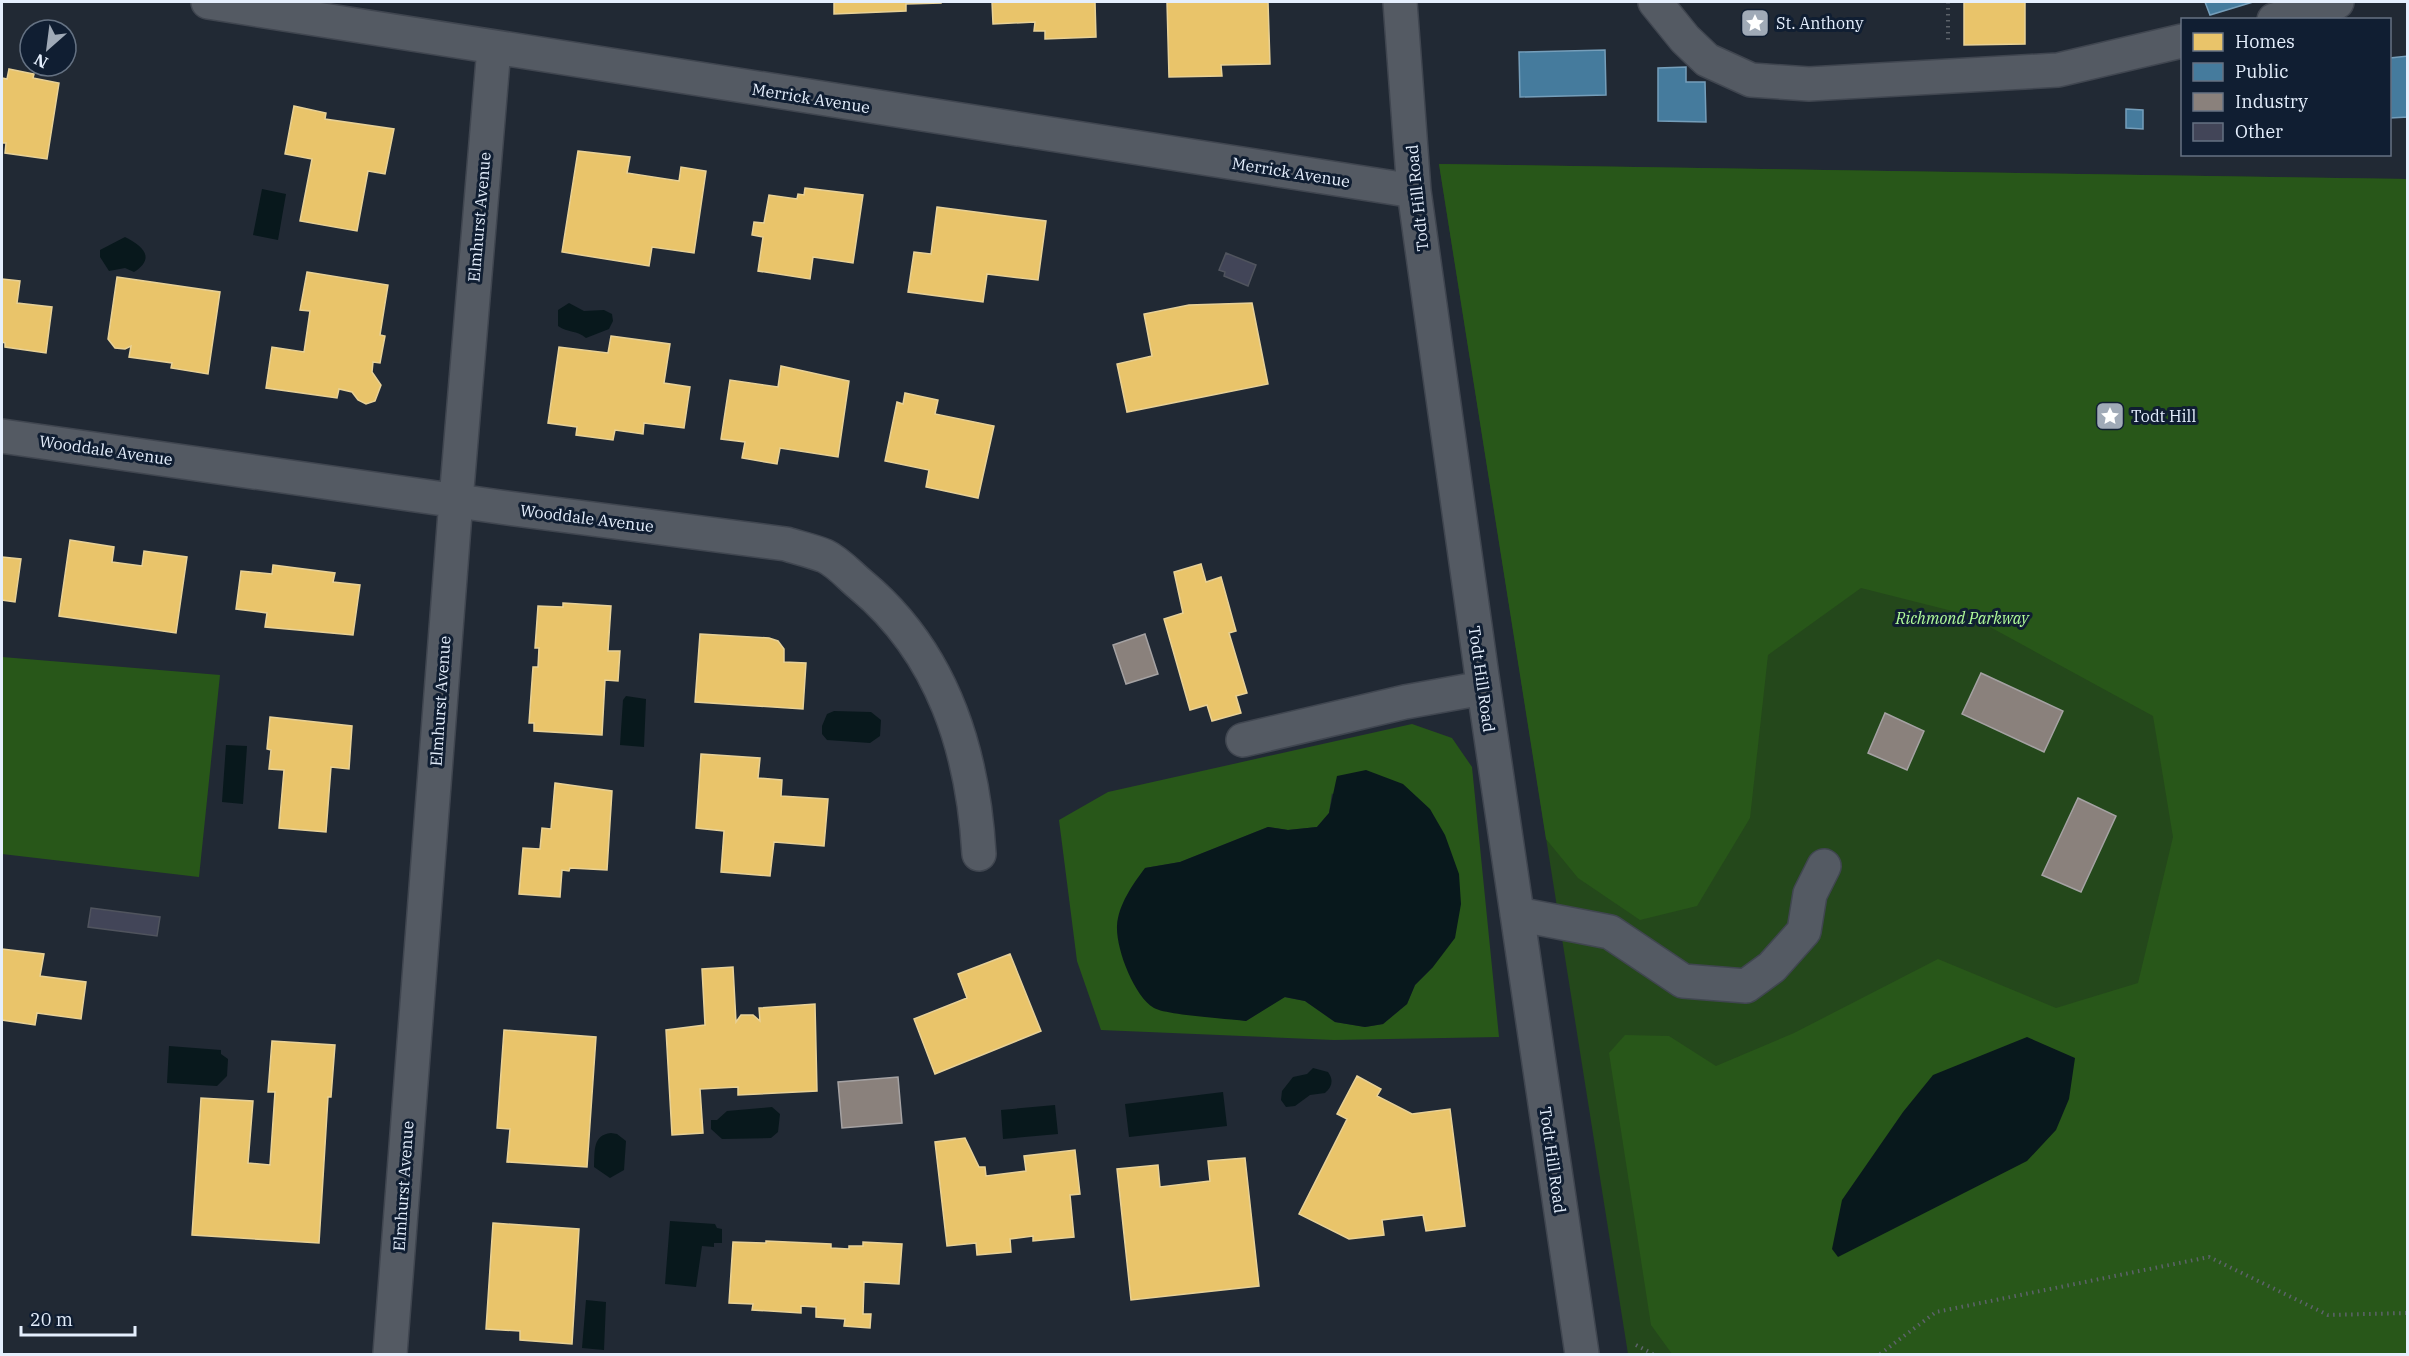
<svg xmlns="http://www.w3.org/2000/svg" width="2409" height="1356" viewBox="0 0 2409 1356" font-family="'IBM Plex Serif',serif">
  <rect width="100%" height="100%" fill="#212934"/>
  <path fill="#24481b" d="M1439 164 2407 179V1354H1628Z"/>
  <path fill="#285719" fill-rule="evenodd" d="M1439 164 2407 179V1354H1672L1651 1325 1609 1053 1625 1035 1669 1036 1716 1066 1794 1033 1938 959 2056 1008 2138 983 2173 837 2153 716 1968 615 1861 588 1768 655 1750 818 1697 906 1640 920 1578 878 1546 839Z
    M2 657 220 675 199 877 2 854Z
    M1412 724 1452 738 1472 767 1499 1037 1334 1040 1101 1030 1077 961 1059 820 1108 792ZM1332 793 1433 967 1415 985 1407 1004 1383 1024 1365 1027 1335 1022 1305 1001 1284 997 1246 1021 1214 1016 1145 868 1180 862 1268 827 1288 830 1317 827 1329 813Z"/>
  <path fill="#08181c" d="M262 189 286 194 278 240 253 235Z
    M125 237C143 246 156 258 134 272L125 268 109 271 100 257V250Z
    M569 303 584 311 604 310 612 314 613 321 609 329 586 338C577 330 568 333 558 326V310Z
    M626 696 646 699 644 747 620 745 623 700Z
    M834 711 871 712 881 720 880 736 870 743 827 740 822 734V726L827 714Z
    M226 745 247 746 243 804 222 802Z
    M1366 770 1403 784 1430 809 1445 835 1459 874 1461 904 1455 938 1433 967 1415 985 1407 1004 1383 1024 1365 1027 1335 1022 1305 1001 1285 997 1246 1021C1229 1019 1166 1015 1154 1008 1134 996 1116 949 1117 926 1118 905 1133 884 1145 868L1180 862 1268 827 1288 830 1317 827 1329 813 1337 776Z
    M2027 1037 2075 1058 2069 1099 2056 1130 2027 1161 1838 1257 1832 1249 1842 1200 1903 1112 1933 1075Z
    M169 1046 221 1050V1054L228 1059 227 1076 217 1086 167 1083Z
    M1313 1068 1328 1072C1334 1080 1332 1087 1325 1093L1310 1095 1295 1106 1286 1107 1281 1100 1282 1091 1293 1077 1307 1074Z
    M1223 1092 1227 1126 1129 1137 1125 1104Z
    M1055 1105 1058 1134 1003 1139 1001 1110Z
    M772 1107 780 1114 778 1132 771 1138 722 1139 711 1129V1120H717L727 1111Z
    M611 1133 617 1134 626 1141 624 1170 610 1178 594 1167C595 1152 592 1135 611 1133Z
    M670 1221 715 1224 717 1228 722 1229V1243H714V1247L702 1246 696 1287 665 1284Z
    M586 1300 606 1302 604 1350 582 1348Z"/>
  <path fill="#e9c46a" stroke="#e8d196" stroke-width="1.5" d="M834 2H941V3L906 4V11L834 14Z
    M992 2H1095L1096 37 1045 39V31H1034L1035 22 993 24Z
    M1167 2H1268L1270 64 1221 65 1222 76 1169 77Z
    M1964 2H2025V44L1964 45Z
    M9 69 34 74 33 78 59 83 47 159 5 153 6 143H2V78L7 79Z
    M294 106 326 113 325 119 394 129 385 174 368 171 357 231 300 221 312 159 285 154Z
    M578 151 630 157 627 173 679 181 681 167 706 171 694 253 652 247 649 266 562 252Z
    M805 188 863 195 853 263 813 257 810 279 758 271 763 237 752 235 754 222 764 223 769 195 797 199 798 194 804 195Z
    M937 207 1046 221 1038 280 987 274 983 302 908 292 914 252 931 254Z
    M307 272 388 285 380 335 385 336 380 363 373 362 372 372 381 385 375 401 366 404 358 400 352 392 339 389 337 398 266 388 272 347 304 352 310 311 300 310Z
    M117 277 220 292 208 374 171 368 172 363 129 357 131 346 125 349 115 348 108 339Z
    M2 279 20 281 17 303 52 307 46 353 5 347V343L2 342Z
    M1252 303 1268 384 1127 412 1117 364 1152 356 1144 314 1189 305Z
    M611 336 670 344 664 383 690 387 684 428 644 423 643 434 615 430 613 440 576 435 577 427 548 423 559 347 608 353Z
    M781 366 849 381 838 457 780 448 777 464 742 458 745 442 721 439 730 380 778 387Z
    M905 393 938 400 935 414 994 426 978 498 926 487 929 470 885 461 897 402 903 404Z
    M70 540 114 547 112 562 142 566 144 551 187 557 176 633 59 616Z
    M2 557 21 559 15 602 2 600Z
    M1201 564 1206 582 1221 577 1236 631 1229 633 1247 693 1236 696 1241 713 1212 721 1207 705 1190 710 1164 619 1183 613 1174 572Z
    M273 565 335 573 333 582 360 585 353 635 265 627 267 613 236 609 241 571 272 574Z
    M563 603 611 606 608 651H620L618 681 605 680 602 735 534 731V723H529L533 667H538L539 648H535L538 606 563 607Z
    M700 634 769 638 778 641 784 649V662L806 663 803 709 695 702Z
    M270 717 352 726 349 769 331 767 326 832 279 828 284 770 269 769 271 750 267 749Z
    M701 754 760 758 758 778 782 780 781 796 828 799 824 846 774 842 770 876 721 872 724 831 696 828Z
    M555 783 612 791 607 870 570 868 569 871 562 870 560 897 519 894 523 848 540 849 542 828 551 829Z
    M2 949 44 954 40 976 86 982 81 1019 37 1013 35 1025 2 1020Z
    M1010 954 1041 1031 935 1074 914 1019 967 998 958 974Z
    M733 967 736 1022 741 1015H753L760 1021 759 1008 815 1004 817 1091 738 1095V1087L700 1089 703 1133 672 1135 666 1030 705 1025 702 969Z
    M504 1030 596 1037 587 1167 507 1162 510 1129 497 1128Z
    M272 1041 335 1045 331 1097H328L319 1243 192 1235 201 1098 253 1101 248 1163 270 1165 275 1092H268Z
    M1357 1076 1381 1089 1377 1096 1412 1114 1450 1109 1465 1226 1426 1231 1423 1215 1382 1220 1384 1235 1349 1239 1299 1214 1347 1119 1337 1114Z
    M965 1138 979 1167H985L986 1176 1026 1171 1024 1156 1075 1150 1080 1194 1070 1195 1074 1237 1033 1241V1236L1010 1239 1011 1252 977 1255 976 1243 947 1246 935 1142Z
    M1245 1158 1259 1286 1131 1300 1117 1169 1158 1165 1160 1187 1210 1181 1208 1161Z
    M493 1223 579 1229 572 1344 520 1340V1331L486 1329Z
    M766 1241 831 1244V1248L849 1249V1246H863V1242L902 1244 899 1284 864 1282 863 1314H871L870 1328 844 1326 845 1319 816 1317V1307L801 1306V1313L752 1310 753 1304 729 1303 733 1242 766 1243Z"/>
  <path fill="#457b9d" stroke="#759eba" stroke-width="1.5" d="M2205 2H2253L2210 15Z
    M1605 50 1606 95 1520 97 1519 52Z
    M2408 56V117L2390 118V58Z
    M1686 67V82H1705L1706 122 1658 121V68Z
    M2126 109 2143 110V129L2126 128Z"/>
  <path fill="#8a817c" stroke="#a5a2a3" stroke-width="1.5" d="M1145 634 1158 674 1126 684 1113 645Z
    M1981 673 2063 711 2044 752 1962 714Z
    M1885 713 1924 731 1907 770 1868 753Z
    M2078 798 2116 816 2081 892 2042 875Z
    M898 1077 902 1123 842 1128 838 1082Z"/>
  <path fill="#424558" stroke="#50545e" stroke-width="1.5" d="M1226 253 1256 265 1248 286 1224 276 1225 272 1219 270Z
    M91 908 160 917 157 936 88 927Z"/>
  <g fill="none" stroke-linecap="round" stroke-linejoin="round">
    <g stroke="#404650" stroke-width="36">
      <path id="minor" d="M208 2 1414 191
        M1400 2 1414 191 1482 676 1582 1354
        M1655 2 1685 39 1707 60 1751 80 1809 84 2058 70 2182 41
        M2274 20 2337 2
        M2 436 500 507 786 544C799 548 813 551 825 556 838 562 850 576 861 585 943 653 973 751 979 854
        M1243 740 1405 702 1483 688
        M1517 914 1610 932 1683 981 1746 986 1772 967 1804 931 1810 894 1824 866
        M390 1354 456 500 494 48"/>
    </g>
    <path stroke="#5d636a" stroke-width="4" stroke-dasharray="1.5 4.5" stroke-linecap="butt" d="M1948 2V40
      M1636 1345 1653 1354
      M1880 1354 1936 1312 2209 1257 2328 1315 2408 1313"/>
    <use href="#minor" stroke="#545a63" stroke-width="33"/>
  </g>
  <defs>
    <g id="sight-square" transform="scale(1.5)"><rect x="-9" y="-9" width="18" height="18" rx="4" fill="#a0aab7" stroke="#101e32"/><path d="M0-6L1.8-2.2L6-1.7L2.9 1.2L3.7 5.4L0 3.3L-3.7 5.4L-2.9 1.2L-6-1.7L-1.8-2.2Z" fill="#fff"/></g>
  </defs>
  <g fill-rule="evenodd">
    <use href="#sight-square" x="1755" y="23"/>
    <use href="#sight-square" x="2110" y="416"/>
  </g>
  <g text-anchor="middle" stroke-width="6" stroke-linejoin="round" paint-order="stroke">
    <g font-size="16" fill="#e5effd" stroke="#101e32" text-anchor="start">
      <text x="1776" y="29">St. Anthony</text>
      <text x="2131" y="422">Todt Hill</text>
    </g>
    <g font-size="16" fill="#e5effd" stroke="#101e32">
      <text transform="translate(811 98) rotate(9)" y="6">Merrick Avenue</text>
      <text transform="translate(1291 172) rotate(9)" y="6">Merrick Avenue</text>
      <text transform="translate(1417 198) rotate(-96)" y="6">Todt Hill Road</text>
      <text transform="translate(479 217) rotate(-85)" y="6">Elmhurst Avenue</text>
      <text transform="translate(106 450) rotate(8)" y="6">Wooddale Avenue</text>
      <text transform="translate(587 518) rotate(7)" y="6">Wooddale Avenue</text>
      <text transform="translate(1482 679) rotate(82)" y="6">Todt Hill Road</text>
      <text transform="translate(440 701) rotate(-86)" y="6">Elmhurst Avenue</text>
      <text transform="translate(1553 1160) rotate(82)" y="6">Todt Hill Road</text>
      <text transform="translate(403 1186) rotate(-86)" y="6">Elmhurst Avenue</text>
    </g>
    <g font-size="16" font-style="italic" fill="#b1fc9a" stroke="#101e32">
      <text x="1962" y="624">Richmond Parkway</text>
    </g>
  </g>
  <rect width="2409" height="1356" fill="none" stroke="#e5effd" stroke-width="6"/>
  <rect x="2181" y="18" width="210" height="138" fill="#101e32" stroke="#657283" stroke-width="1.5"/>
  <rect x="2193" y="33" width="30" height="18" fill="#e9c46a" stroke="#657283" stroke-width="1.5"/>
  <text x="2235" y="48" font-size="18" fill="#e5effd">Homes</text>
  <rect x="2193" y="63" width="30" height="18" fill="#457b9d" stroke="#657283" stroke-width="1.5"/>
  <text x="2235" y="78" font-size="18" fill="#e5effd">Public</text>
  <rect x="2193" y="93" width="30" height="18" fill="#8a817c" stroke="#657283" stroke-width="1.5"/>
  <text x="2235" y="108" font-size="18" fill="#e5effd">Industry</text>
  <rect x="2193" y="123" width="30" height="18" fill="#424558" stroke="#657283" stroke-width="1.5"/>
  <text x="2235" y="138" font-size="18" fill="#e5effd">Other</text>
  <g transform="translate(48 48) rotate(208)"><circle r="28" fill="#101e32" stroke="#657283" stroke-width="1.5"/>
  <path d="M0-4.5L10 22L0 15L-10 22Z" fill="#a0aab7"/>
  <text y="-9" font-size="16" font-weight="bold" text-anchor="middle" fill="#e5effd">N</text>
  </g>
  <path d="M21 1326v9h114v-9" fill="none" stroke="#e5effd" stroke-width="3"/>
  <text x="30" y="1326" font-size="18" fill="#e5effd" stroke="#101e32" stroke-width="4.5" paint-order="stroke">20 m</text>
</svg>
